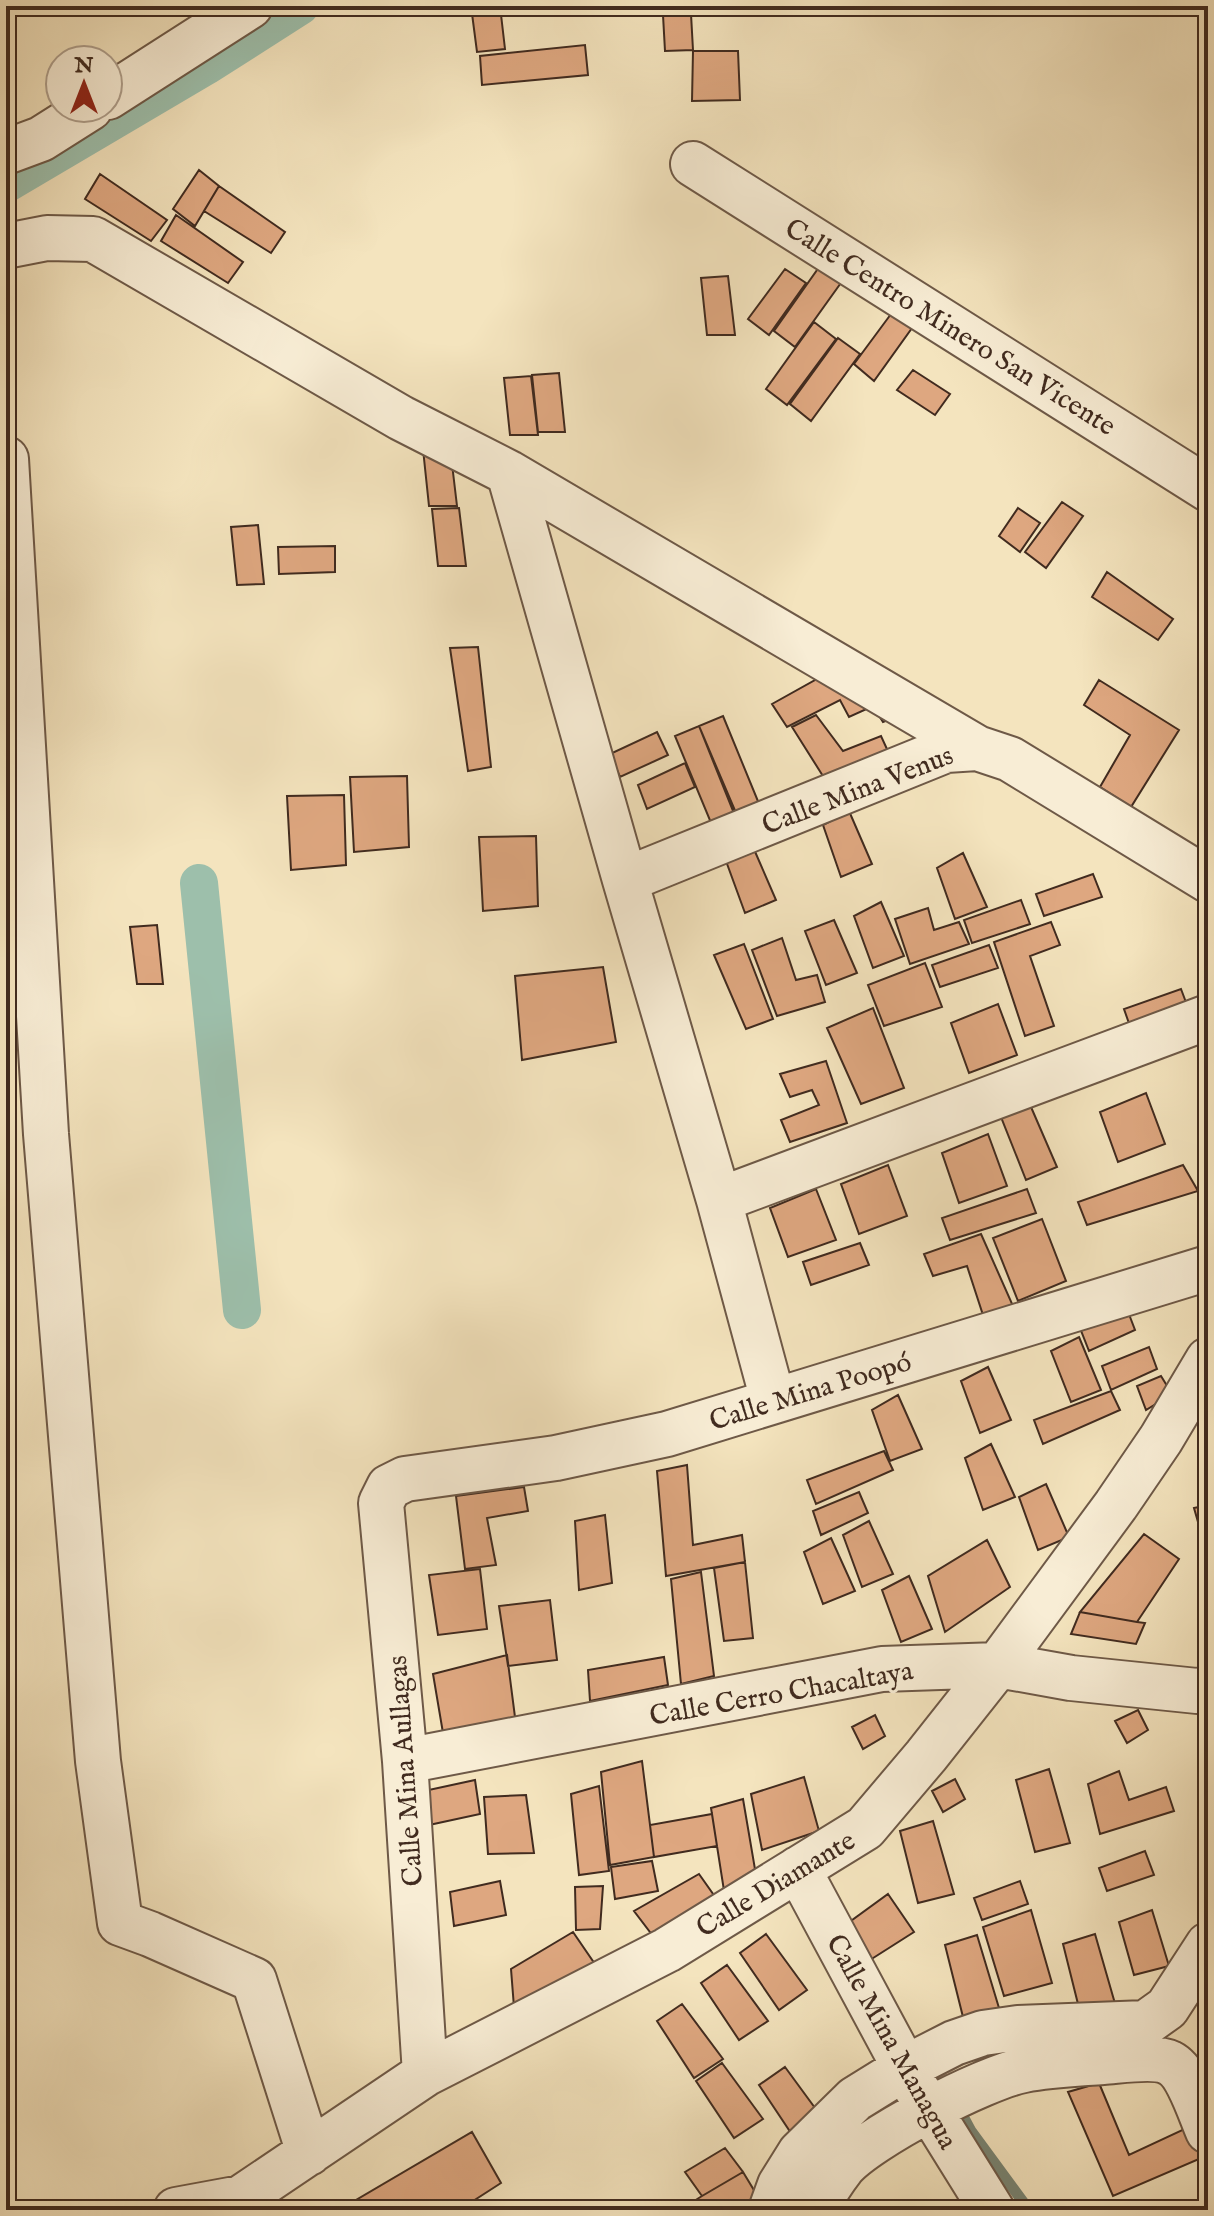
<svg xmlns="http://www.w3.org/2000/svg" width="1214" height="2216" viewBox="0 0 1214 2216" font-family="'IM FELL English',serif">
  <rect width="100%" height="100%" fill="#f4e4be"/>
  <filter id="stains"><feTurbulence type="fractalNoise" baseFrequency=".0025" numOctaves="4"/><feColorMatrix values="0 0 0 0 .2 0 0 0 0 .09 0 0 0 0 .02 0 0 0 .5 -.17"/></filter>
  <radialGradient id="worn" r=".72"><stop offset=".6" stop-color="#630" stop-opacity="0"/><stop offset="1" stop-color="#630" stop-opacity=".3"/></radialGradient>
  <g fill="none" stroke-linecap="round" stroke-linejoin="round">
    <path stroke="#788473" stroke-width="11" d="M957 2105 971 2131 1029 2210"/>
    <path stroke="#9dbfab" stroke-width="38" d="M6 184 206 66 300 6
      M199 883 242 1310"/>
  </g>
  <path fill="#dea780" stroke="#412b1f" stroke-width="2" d="M471 6H500L505 49 477 52Z
    M644 6H691V12H644Z
    M691 14 693 50 665 51 663 15Z
    M585 45 588 75 482 85 480 56Z
    M693 51H738L740 100 692 101Z
    M199 170 219 186 195 226 173 209Z
    M100 174 167 220 151 241 85 199Z
    M219 186 285 232 271 253 204 211Z
    M176 215 243 262 228 283 161 241Z
    M822 263 843 280 795 347 774 331Z
    M785 269 806 283 769 335 748 319Z
    M728 276 735 335H707L701 278Z
    M891 314 912 328 874 381 854 364Z
    M814 322 836 339 787 405 766 389Z
    M838 338 860 354 811 421 790 404Z
    M913 370 950 394 935 415 897 390Z
    M559 373 565 432H538L532 375Z
    M531 376 538 435H510L504 378Z
    M450 447 457 506H429L423 449Z
    M1062 502 1083 516 1046 568 1025 552Z
    M459 508 466 566H438L432 509Z
    M1018 508 1040 523 1020 552 999 536Z
    M258 525 264 584 237 585 231 527Z
    M335 546V572L279 574 278 547Z
    M1107 572 1173 619 1158 640 1092 597Z
    M478 647 491 767 468 771 450 648Z
    M835 669 906 713 883 722 873 706 849 717 840 700 787 727 772 704Z
    M1099 680 1179 730 1131 807 1100 787 1130 735 1084 705Z
    M816 715 843 751 881 736 892 760 828 784 792 727Z
    M723 716 762 811 739 820 699 726Z
    M699 726 737 821 714 830 675 736Z
    M657 732 668 755 620 777 610 754Z
    M685 763 695 787 647 809 638 785Z
    M407 776 409 847 354 852 350 777Z
    M344 795 346 865 291 870 287 796Z
    M849 811 872 864 841 877 823 825Z
    M536 836 538 906 483 911 479 837Z
    M753 847 776 900 745 913 726 861Z
    M963 853 987 907 955 919 937 868Z
    M1093 874 1102 897 1044 916 1036 894Z
    M1021 900 1030 924 972 943 964 920Z
    M881 902 904 956 873 968 854 916Z
    M928 908 934 930 959 922 969 944 910 964 895 919Z
    M834 920 857 973 826 985 805 931Z
    M1051 922 1060 945 1030 956 1054 1026 1025 1036 994 942Z
    M157 925 163 984H137L130 927Z
    M782 938 796 980 817 975 825 1002 777 1016 752 950Z
    M744 944 773 1019 746 1029 714 955Z
    M989 945 998 968 940 987 932 965Z
    M925 963 942 1007 884 1026 868 985Z
    M603 967 616 1042 522 1060 515 976Z
    M1181 989 1190 1013 1132 1032 1124 1009Z
    M998 1004 1017 1055 969 1073 951 1023Z
    M873 1008 904 1088 861 1104 827 1028Z
    M826 1061 847 1123 790 1142 781 1120 819 1105 812 1090 790 1097 780 1074Z
    M1146 1093 1165 1144 1118 1162 1100 1112Z
    M1031 1107 1057 1167 1026 1180 1001 1117Z
    M988 1134 1007 1186 959 1203 942 1153Z
    M888 1165 907 1216 859 1234 841 1184Z
    M1183 1165 1198 1191 1087 1225 1078 1202Z
    M816 1189 836 1240 788 1257 770 1208Z
    M1027 1189 1036 1213 950 1240 942 1218Z
    M1042 1219 1066 1281 1018 1301 993 1238Z
    M981 1234 1013 1306 983 1315 967 1266 933 1276 924 1254Z
    M860 1243 869 1265 811 1285 803 1262Z
    M1127 1309 1135 1330 1089 1351 1080 1328Z
    M1079 1337 1101 1390 1071 1402 1051 1351Z
    M1149 1347 1157 1369 1111 1390 1102 1366Z
    M988 1367 1011 1420 980 1433 961 1381Z
    M1161 1376 1172 1394 1146 1410 1137 1386Z
    M1111 1391 1120 1410 1043 1444 1034 1420Z
    M898 1395 922 1449 890 1461 872 1410Z
    M991 1444 1015 1497 983 1510 965 1458Z
    M884 1451 893 1470 816 1504 807 1480Z
    M687 1465 693 1545 742 1535 745 1562 666 1576 657 1471Z
    M1046 1484 1069 1537 1038 1550 1019 1497Z
    M524 1487 528 1511 487 1518 496 1565 465 1569 456 1496Z
    M859 1492 868 1513 821 1535 813 1511Z
    M1208 1505V1557L1194 1508Z
    M605 1515 612 1583 579 1590 575 1521Z
    M869 1521 893 1574 862 1587 843 1535Z
    M1144 1534 1179 1559 1137 1622 1080 1612Z
    M831 1538 855 1591 823 1604 804 1552Z
    M987 1540 1010 1587 945 1632 928 1576Z
    M745 1562 753 1638 724 1641 714 1568Z
    M480 1569 487 1629 438 1635 429 1575Z
    M701 1572 714 1676 681 1684 671 1579Z
    M909 1576 932 1629 901 1642 882 1590Z
    M550 1600 557 1660 508 1666 499 1606Z
    M1080 1612 1137 1622 1145 1623 1136 1644 1071 1634Z
    M507 1655 515 1717 443 1733 433 1674Z
    M664 1657 668 1685 590 1701 588 1670Z
    M1138 1710 1148 1730 1127 1743 1115 1721Z
    M875 1715 885 1736 863 1749 852 1727Z
    M642 1761 654 1857 610 1865 601 1772Z
    M1049 1769 1070 1843 1035 1852 1016 1780Z
    M1119 1771 1129 1800 1166 1787 1174 1811 1100 1834 1088 1784Z
    M804 1777 819 1831 762 1850 751 1794Z
    M955 1779 965 1799 943 1812 932 1791Z
    M475 1780 480 1814 429 1825 424 1791Z
    M599 1786 609 1871 579 1875 571 1794Z
    M526 1795 534 1853 488 1854 484 1797Z
    M743 1799 756 1875 725 1897 711 1808Z
    M712 1814 717 1846 654 1857 650 1825Z
    M933 1821 954 1894 918 1903 900 1831Z
    M1145 1851 1154 1875 1107 1891 1099 1868Z
    M652 1861 658 1891 615 1899 611 1867Z
    M699 1874 718 1901 653 1936 634 1911Z
    M500 1881 506 1915 454 1926 450 1892Z
    M1020 1881 1028 1904 982 1920 974 1898Z
    M603 1886 600 1929 576 1930 575 1887Z
    M888 1894 914 1932 870 1960 844 1926Z
    M1031 1910 1052 1983 1004 1996 983 1927Z
    M1152 1910 1169 1966 1134 1975 1119 1922Z
    M573 1932 599 1970 515 2020 511 1969Z
    M766 1934 807 1990 779 2010 740 1953Z
    M1095 1934 1116 2007 1081 2016 1063 1944Z
    M977 1935 999 2008 963 2017 945 1945Z
    M727 1965 768 2021 739 2040 701 1983Z
    M682 2004 723 2059 694 2078 657 2021Z
    M722 2063 763 2119 734 2138 696 2081Z
    M785 2067 826 2123 797 2142 759 2085Z
    M1099 2083 1129 2155 1193 2125 1206 2156 1113 2196 1068 2092Z
    M472 2132 501 2183 459 2210H339Z
    M725 2148 743 2172 702 2196 685 2172Z
    M743 2172 766 2210H680L702 2196Z"/>
  <g fill="none" stroke-linecap="round" stroke-linejoin="round">
    <g stroke="#6e5947" stroke-width="48">
      <path id="minor" d="M108 97 250 6
        M6 152 41 139 90 108
        M693 164 1208 489
        M6 246 47 238 93 239 401 418 509 473 977 748
        M6 459 46 1134 98 1761 120 1923 150 1934 254 1980 309 2153
        M509 473 625 880 719 1200 773 1400
        M625 880 946 750 977 748 1010 759 1208 880
        M719 1200 1208 1017
        M405 1761 882 1669 998 1665 1071 1678 1197 1691 1208 1690
        M798 1869 913 2083 992 2210
        M425 2074 405 1761 381 1503 389 1487 405 1479 556 1458 667 1434 1208 1268
        M176 2210 241 2198 425 2074 667 1950 865 1828 926 1756 998 1665 1116 1505 1161 1439 1208 1360
        M771 2210 780 2185 800 2153 855 2099 905 2068 954 2043 983 2033 1018 2028 1146 2023 1167 2008 1208 1945
        M816 2210C823 2195 832 2181 842 2168 867 2138 985 2077 1024 2070 1050 2065 1077 2064 1103 2062 1120 2061 1155 2055 1170 2063 1188 2072 1200 2113 1208 2131"/>
    </g>
    <use href="#minor" stroke="#f8edd5" stroke-width="44"/>
  </g>
  <g text-anchor="middle" stroke-width="6" stroke-linejoin="round" paint-order="stroke">
    <g font-size="28" fill="#412b1f" stroke="#f8edd5">
      <text transform="translate(951 326) rotate(32)" y="10">Calle Centro Minero San Vicente</text>
      <text transform="translate(857 789) rotate(-21)" y="10">Calle Mina Venus</text>
      <text transform="translate(810 1390) rotate(-17)" y="10">Calle Mina Poopó</text>
      <text transform="translate(781 1692) rotate(-10)" y="10">Calle Cerro Chacaltaya</text>
      <text transform="translate(404 1771) rotate(-94)" y="10">Calle Mina Aullagas</text>
      <text transform="translate(775 1883) rotate(-31)" y="10">Calle Diamante</text>
      <text transform="translate(893 2041) rotate(61)" y="10">Calle Mina Managua</text>
    </g>
  </g>
  <rect width="1214" height="2216" fill="none" stroke="#f4e4be" stroke-width="32"/>
  <rect x="8" y="8" width="1198" height="2200" fill="none" stroke="#412b1f" stroke-width="4"/>
  <rect x="16" y="16" width="1182" height="2184" fill="none" stroke="#412b1f" stroke-width="2"/>
  <g transform="translate(84 84)"><circle r="38" fill="#f8edd5" stroke="#af9f8c" stroke-width="2"/>
  <path d="M0-6L14 30L0 20L-14 30Z" fill="#8f2418"/>
  <text y="-12" font-size="22" font-weight="bold" text-anchor="middle" fill="#412b1f">N</text>
  </g>
  <rect width="100%" height="100%" filter="url(#stains)"/>
  <rect width="100%" height="100%" fill="url(#worn)"/>
</svg>
